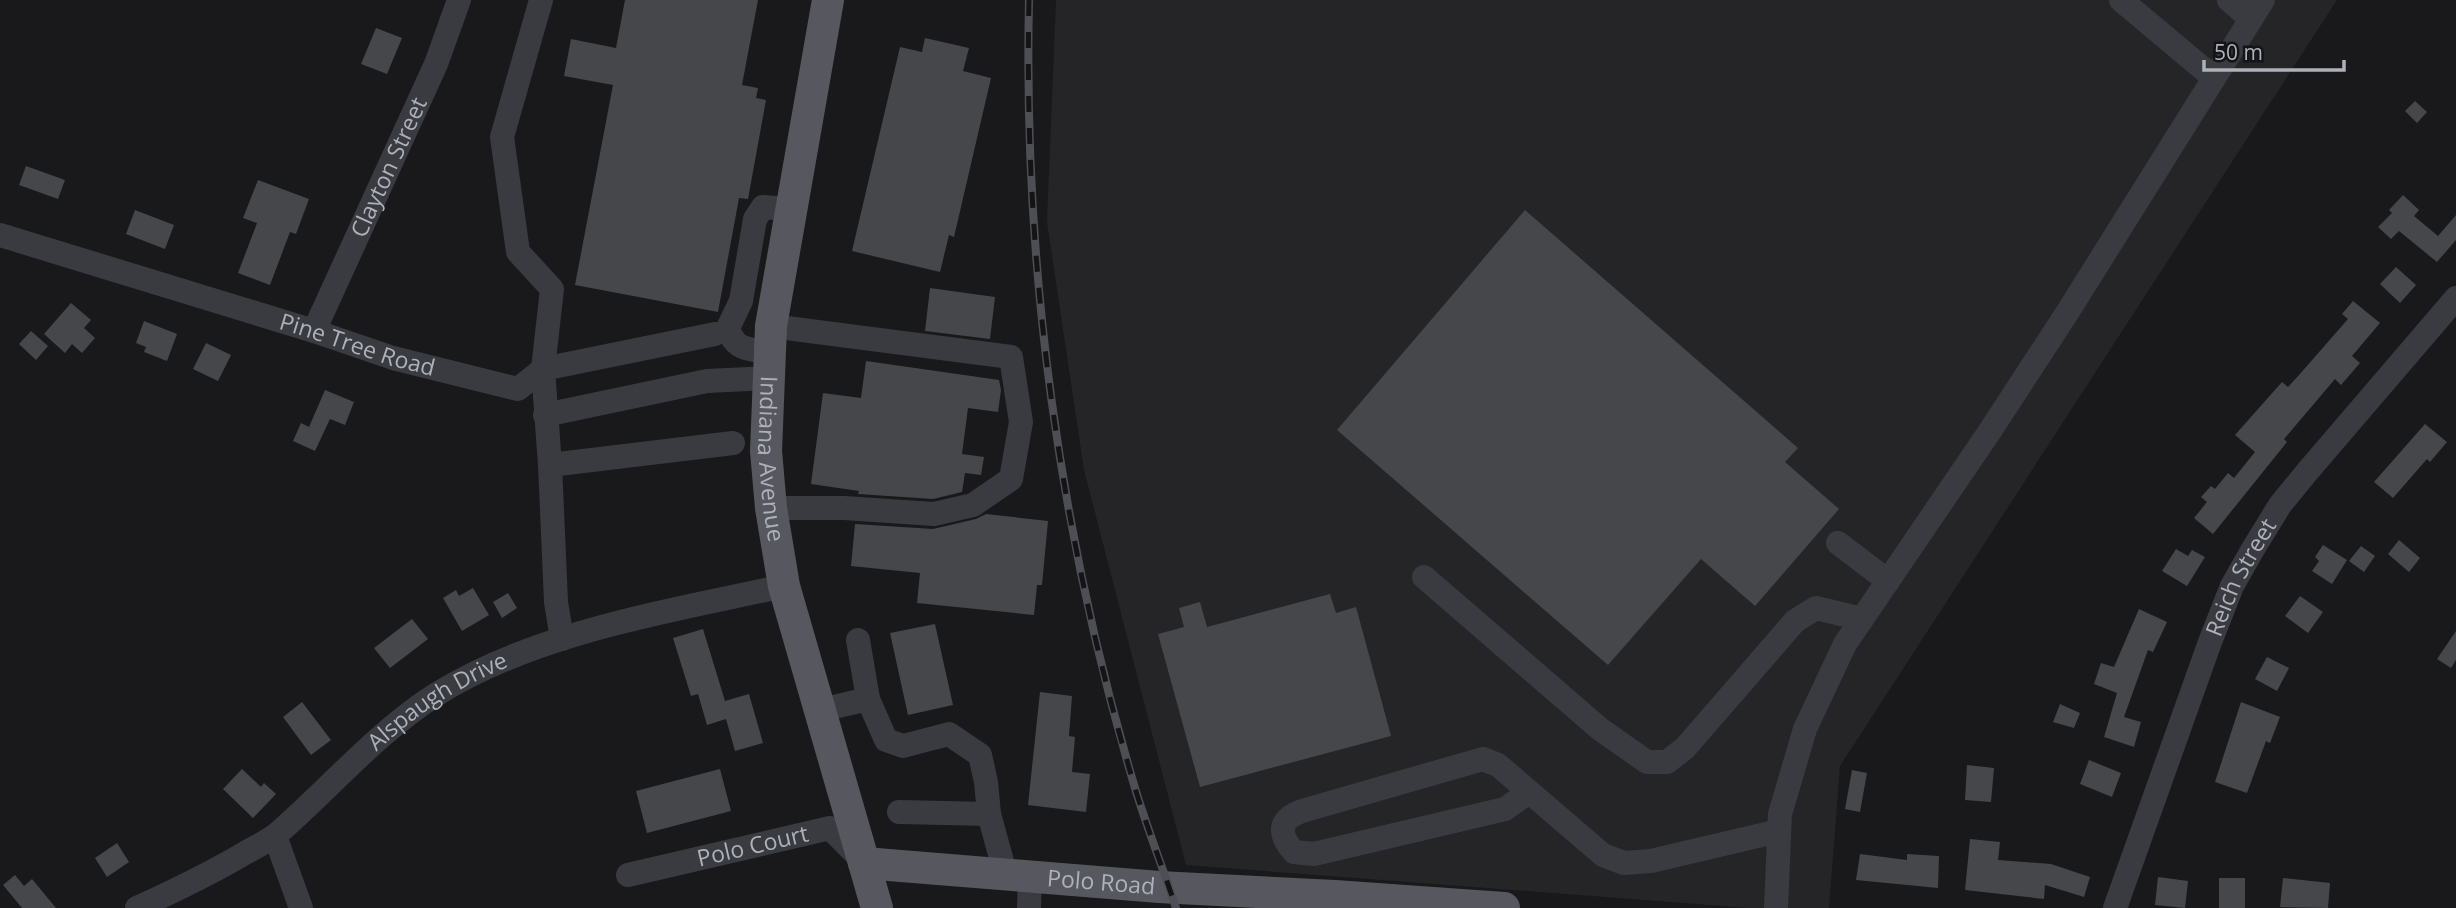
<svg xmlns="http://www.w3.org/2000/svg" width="2456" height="908" viewBox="0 0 2456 908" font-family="'Open Sans',sans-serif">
  <rect width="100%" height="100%" fill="#19191b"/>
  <path fill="#252528" d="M1056 0H2337L1840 766 1829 908H1749L1186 865 1084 470 1047 222Z"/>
  <path fill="#46474b" d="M625 0H758L742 85 758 88 756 98 766 100 748 199 739 198 718 312 575 285 613 85 564 76 571 39 616 48Z
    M376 28 402 38 387 74 361 64Z
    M925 38 969 48 963 71 991 78 954 237 949 235 940 272 852 251 900 47 922 52Z
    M2415 101 2427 112 2417 123 2405 111Z
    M26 166 65 180 58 199 19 185Z
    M258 180 309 199 296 234 290 232 270 285 238 273 257 223 243 218Z
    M2403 195 2419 210 2414 216 2438 236 2456 215V240L2437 262 2399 231 2391 239 2378 227 2392 213 2389 210Z
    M135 210 174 225 165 249 126 234Z
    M1525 210 1798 448 1785 462 1839 509 1755 606 1701 559 1608 665 1337 430Z
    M2396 267 2416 285 2400 303 2380 284Z
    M930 288 995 297 990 339 925 331Z
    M2353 301 2380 323 2352 356 2360 363 2341 385 2335 379 2284 439 2287 442 2213 534 2194 518 2207 502 2201 497 2211 486 2215 489 2228 473 2234 478 2255 452 2235 435 2282 382 2288 387 2299 375 2348 319 2342 314Z
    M71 303 91 320 84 328 95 338 82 353 72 344 65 353 44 334Z
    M144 321 177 334 167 361 144 352 146 347 136 343Z
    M31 331 48 346 36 360 19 344Z
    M206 343 231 355 218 381 193 369Z
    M866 361 999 380 1001 390 998 412 968 408 962 454 984 457 981 475 965 473 962 492 933 499 858 494 859 491 811 484 823 393 861 398Z
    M325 390 354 402 345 425 330 419 315 451 293 441 301 423 309 427Z
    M2425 424 2447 442 2430 462 2427 459 2393 498 2374 482Z
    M986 514 1048 521 1042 585H1037L1034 615 917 603 920 573 851 566 855 524 933 529 976 519Z
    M2399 540 2420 558 2409 572 2388 554Z
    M2323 545 2347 560 2332 584 2312 571 2319 561 2315 557Z
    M2361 546 2375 556 2364 572 2349 561Z
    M2176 549 2188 556 2192 550 2205 557 2187 586 2162 571Z
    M473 588 489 615 462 631 443 598 456 590 459 596Z
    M508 593 517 608 502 618 493 602Z
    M1330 594 1336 613 1356 607 1391 736 1200 787 1158 634 1184 627 1179 608 1200 602 1207 627Z
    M2300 596 2323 612 2308 633 2285 616Z
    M2139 609 2167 622 2153 652 2148 650 2124 717 2141 722 2134 747 2104 737 2117 693 2094 684 2101 663 2114 667Z
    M412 619 428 639 390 668 374 648Z
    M935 624 953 705 908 715 890 633Z
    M703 629 725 701 749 694 763 743 735 751 726 719 707 725 698 694 691 696 673 638Z
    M2456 631V660L2451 668 2437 659Z
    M2267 657 2289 668 2277 691 2255 679Z
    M1040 692 1072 696 1069 736 1075 737 1072 772 1090 774 1086 812 1028 805Z
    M302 702 331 740 311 755 283 717Z
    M2241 702 2280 717 2270 743 2266 741 2247 793 2215 782Z
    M2060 704 2080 713 2074 728 2053 722Z
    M2089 760 2121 773 2112 797 2080 784Z
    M1967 765 1994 768 1991 802 1965 800Z
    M242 769 261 787 264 783 276 794 253 818 223 789Z
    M720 769 731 811 647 833 636 791Z
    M1852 770 1867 773 1860 812 1845 809Z
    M1970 839 2000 842 1998 860 2051 864 2090 877 2084 897 2045 885 2044 899 1965 890Z
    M117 843 129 862 107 877 95 858Z
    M1860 854 1907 860V854L1939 856 1938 888 1856 880Z
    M15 875 24 886 32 879 56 908H22L3 885Z
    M2158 877 2188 881 2185 908 2155 905Z
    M2219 878H2245V908H2219Z
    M2283 878 2330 883 2328 908 2280 907Z"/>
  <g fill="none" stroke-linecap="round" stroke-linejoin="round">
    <g stroke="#3a3b40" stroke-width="24">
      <path d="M541 0 502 137 518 252 552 289 543 369 550 465 556 602 562 639"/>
      <path d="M2121 0 2214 78"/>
      <path d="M2229 0 2251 19"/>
      <path id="s1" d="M0 235 314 331 393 358 518 389 543 369 715 334"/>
      <path d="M771 326 1011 357 1021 422 1011 479 973 505 934 514 844 508H771"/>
      <path id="s2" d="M314 331 436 64 459 0"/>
      <path d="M769 353C748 348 735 351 728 328L741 301 755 219 763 207 790 209"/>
      <path d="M545 415 707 381 768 378"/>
      <path d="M550 465 733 443"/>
      <path d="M1838 543 1888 581"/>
      <path d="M1424 577 1600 729 1647 762H1667L1685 748 1795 621 1816 608 1862 619"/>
      <path d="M858 640 868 699"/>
      <path d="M821 710 868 699 886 740 903 746 949 734 980 755 986 782 989 814 1006 876"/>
      <path d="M1529 792 1505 809 1314 854 1294 852C1278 834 1278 820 1302 811L1483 759 1498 765 1603 855 1624 863 1651 861 1779 831"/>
      <path d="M899 812 989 814"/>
      <path d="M275 836 301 908"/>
      <path id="s3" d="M628 875 830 828 864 862"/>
      <path id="s4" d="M137 908C174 891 210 874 245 853 256 847 268 841 277 834 330 788 377 732 437 694 536 632 670 611 784 586"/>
      <path d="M1029 908 1030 877"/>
      <path d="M1776 908 1780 814 1805 729 1845 644 1990 431 2067 313 2263 0"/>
      <path id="s5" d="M2115 908 2210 642 2232 586 2253 549 2280 505 2307 472 2456 298"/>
    </g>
    <g stroke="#57585f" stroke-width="32">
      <path id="s6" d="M828 0 771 326 766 451 771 508 784 586 877 908"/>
      <path id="s7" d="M864 863 1159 887 1335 896 1504 908"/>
    </g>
    <g stroke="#4e4f55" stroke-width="8">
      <path id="rail" d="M1029 0C1023 266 1059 533 1135 788 1147 828 1163 868 1176 908"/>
    </g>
    <use href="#rail" stroke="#141416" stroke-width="5" stroke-dasharray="16" stroke-linecap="butt"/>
  </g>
  <g text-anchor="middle" stroke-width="5" stroke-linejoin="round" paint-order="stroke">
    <g font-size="23" fill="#acb1ba" stroke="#141416">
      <text dy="8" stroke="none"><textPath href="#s2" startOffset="180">Clayton Street</textPath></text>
      <text dy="8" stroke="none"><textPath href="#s1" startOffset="374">Pine Tree Road</textPath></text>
      <text dy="8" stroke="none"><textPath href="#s6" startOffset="464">Indiana Avenue</textPath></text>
      <text dy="8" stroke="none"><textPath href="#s5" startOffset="354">Reich Street</textPath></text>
      <text dy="8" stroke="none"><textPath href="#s4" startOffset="368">Alspaugh Drive</textPath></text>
      <text dy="8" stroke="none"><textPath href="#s3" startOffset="128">Polo Court</textPath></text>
      <text dy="8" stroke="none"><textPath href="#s7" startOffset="238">Polo Road</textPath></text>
    </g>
  </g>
  <path d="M2204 60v10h140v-10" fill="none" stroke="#acb1ba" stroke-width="3.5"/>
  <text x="2214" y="60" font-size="21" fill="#acb1ba" stroke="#141416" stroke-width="5" paint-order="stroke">50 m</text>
</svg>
